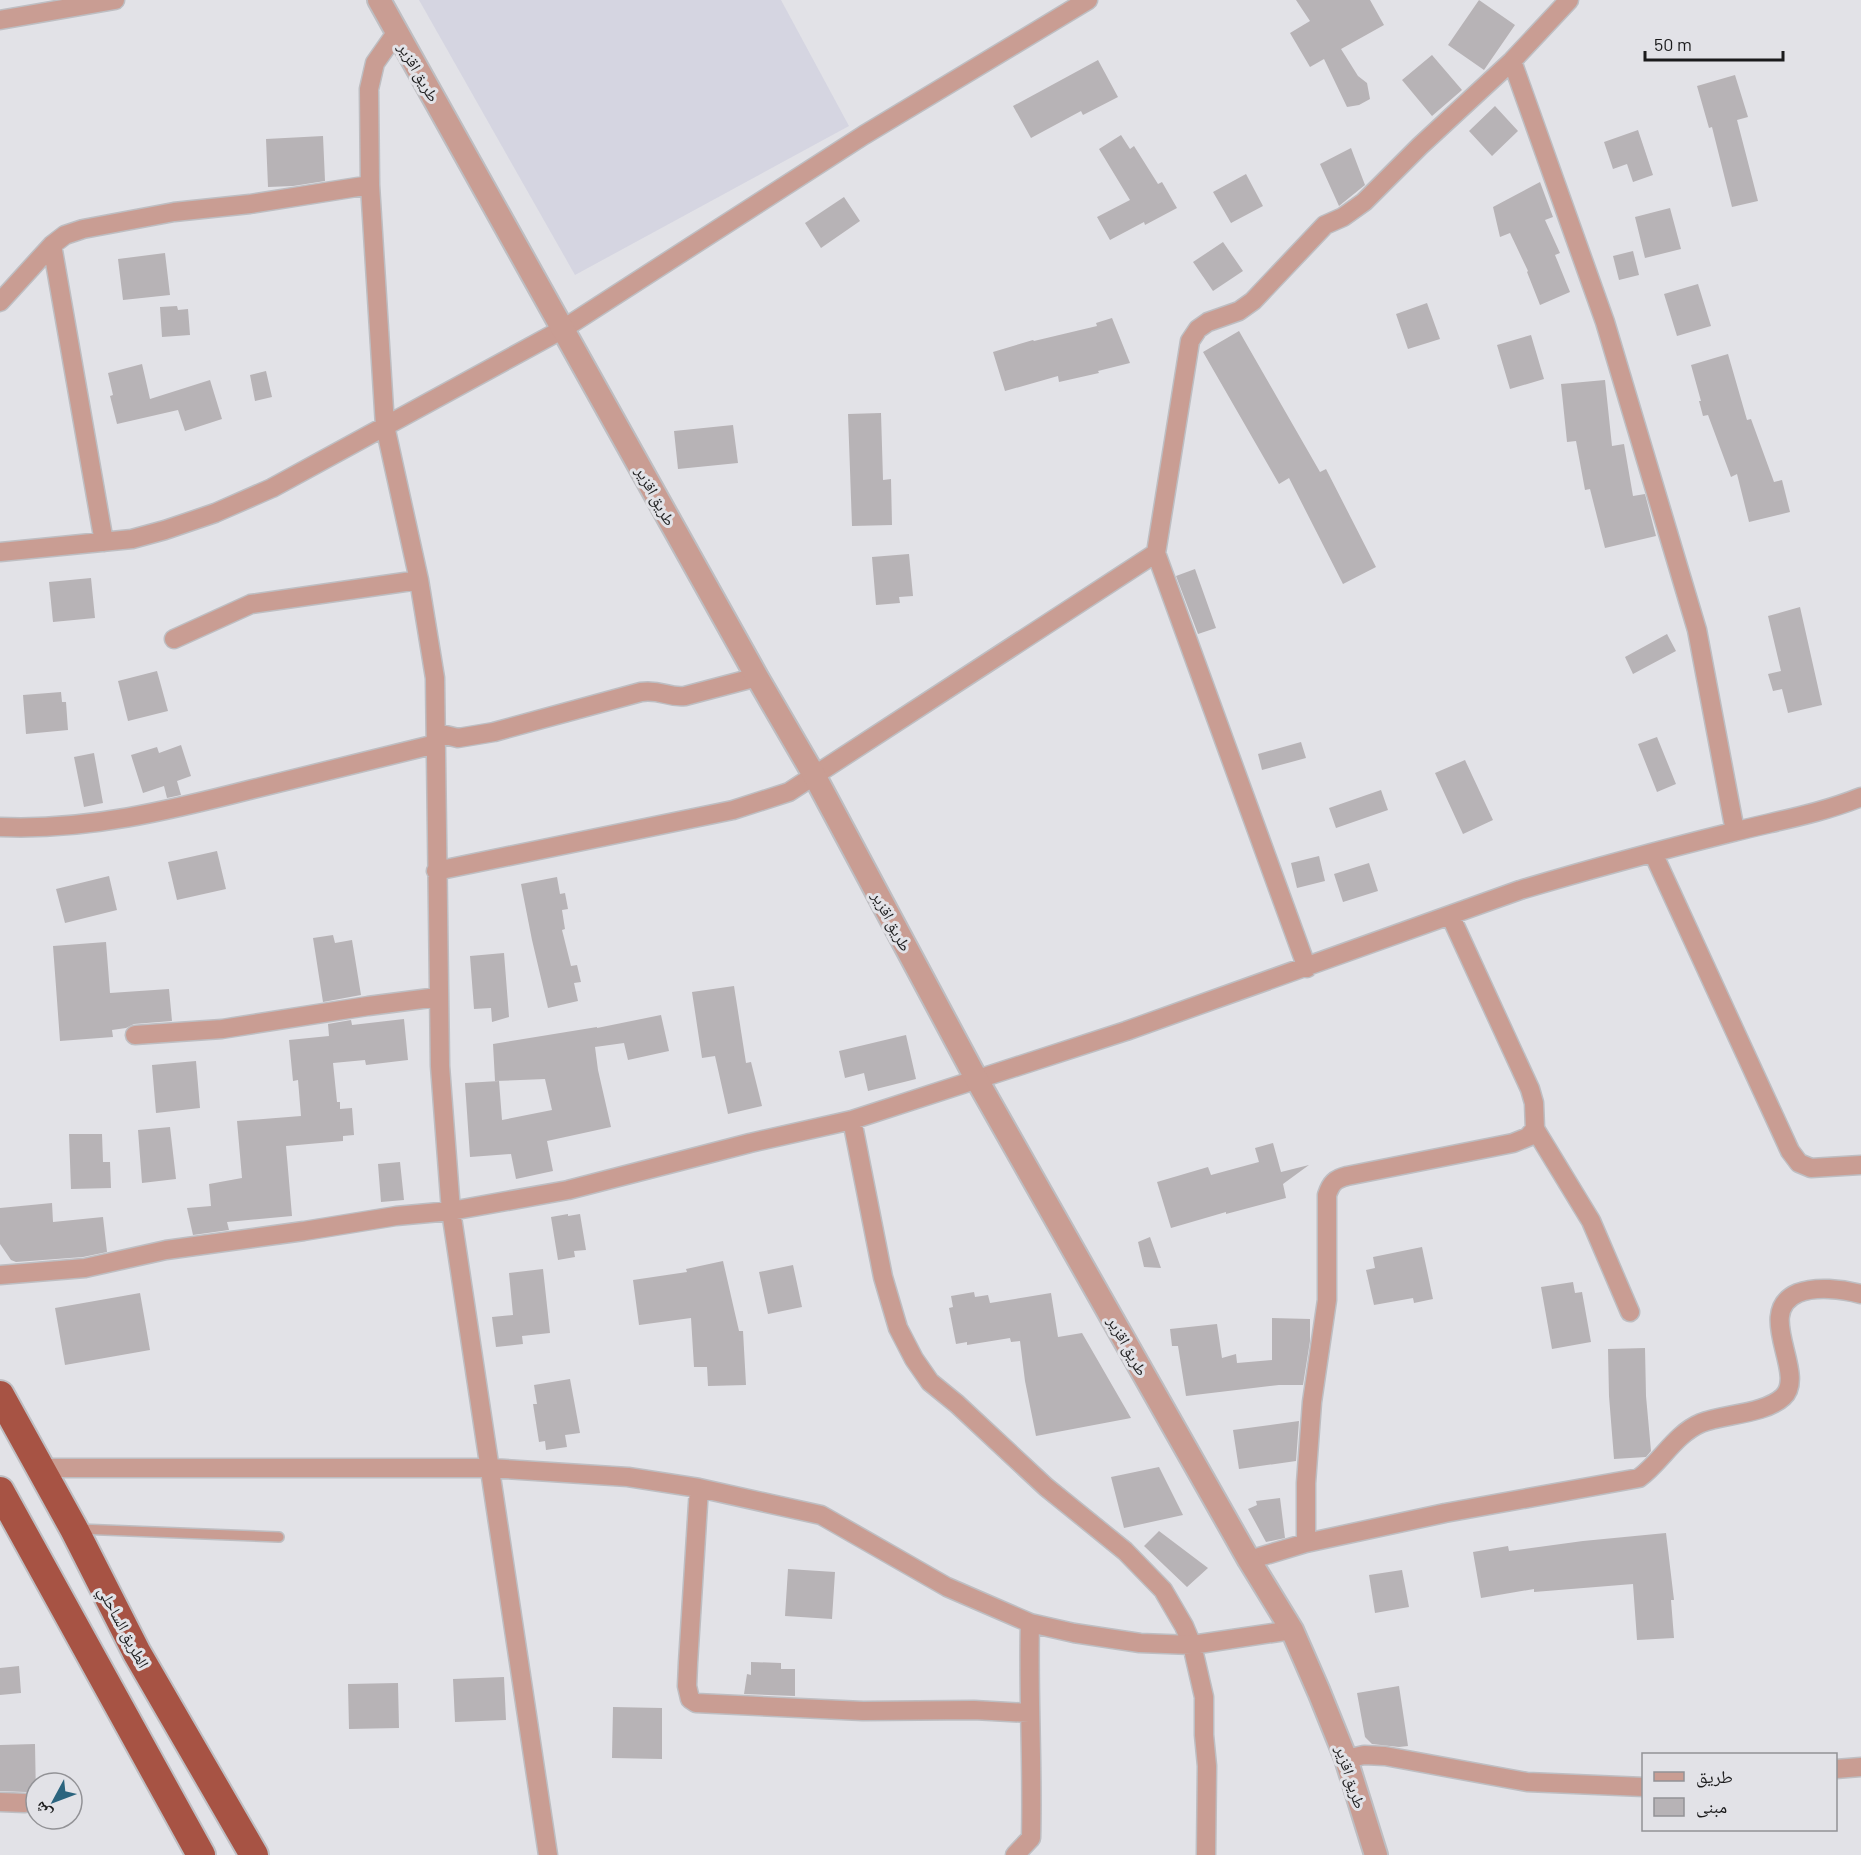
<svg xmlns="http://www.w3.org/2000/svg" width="1861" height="1855" viewBox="0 0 1861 1855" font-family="Barlow,'Noto Naskh Arabic',sans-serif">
  <rect width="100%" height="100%" fill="#e2e2e7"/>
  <path fill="#d5d5e1" d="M419 0H781L849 126 575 275Z"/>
  <path fill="#b7b3b6" d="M1296 0H1370L1384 25 1341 49 1358 76 1367 83 1370 99 1359 105 1347 107 1324 59 1310 67 1290 33 1310 21Z
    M1479 0 1515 25 1484 70 1448 45Z
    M1432 55 1462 90 1432 116 1402 80Z
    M1098 60 1118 97 1083 115 1081 111 1031 138 1013 106Z
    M1735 75 1748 117 1737 120 1758 201 1732 207 1712 127 1709 128 1697 86Z
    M1495 106 1518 131 1492 156 1469 131Z
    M1638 130 1653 175 1633 182 1627 164 1613 169 1604 142Z
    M1121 135 1130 149 1134 146 1158 184 1162 182 1177 208 1145 225 1144 222 1110 240 1097 217 1130 200 1099 149Z
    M323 136 325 181 293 186 268 187 266 139Z
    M1351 148 1365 185 1339 206 1320 164Z
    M1246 174 1263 206 1231 223 1213 192Z
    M1540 182 1553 217 1545 220 1560 253 1555 255 1570 292 1540 305 1527 272 1528 271 1510 233 1500 237 1493 207Z
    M844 197 860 221 821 248 805 223Z
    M1670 208 1681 249 1645 258 1635 217Z
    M1223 242 1243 271 1213 291 1193 262Z
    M1633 251 1639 275 1619 280 1613 256Z
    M165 253 170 295 123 300 118 259Z
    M1698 284 1711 326 1677 336 1664 294Z
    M1427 303 1440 339 1408 349 1396 314Z
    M177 306 178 310 188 309 190 335 162 337 160 307Z
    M1112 318 1130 363 1098 371 1099 373 1059 382 1058 376 1005 391 993 352 1033 340 1034 341 1097 326 1096 323Z
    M1239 331 1320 472 1326 469 1376 567 1343 584 1289 478 1279 484 1203 352Z
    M1531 335 1544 379 1510 389 1497 345Z
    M1728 354 1747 420 1751 419 1774 482 1782 480 1790 512 1749 522 1737 474 1731 477 1708 415 1703 416 1699 401H1701L1691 365Z
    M142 364 150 399 210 380 222 419 185 431 178 410 117 424 110 396 113 395 108 373Z
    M266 371 272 397 255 401 250 375Z
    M1605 380 1612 446 1624 444 1633 496 1645 494 1656 536 1605 548 1590 489 1585 490 1576 441 1567 442 1561 384Z
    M881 413 883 480 891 479 892 525 852 526 848 414Z
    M733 425 738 463 678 469 674 431Z
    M909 554 913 596 899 597 900 603 876 605 872 557Z
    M1195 569 1216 628 1198 634 1176 576Z
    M91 578 95 618 53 622 49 582Z
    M1800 607 1822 705 1788 713 1782 689 1773 691 1768 674 1781 671 1768 616Z
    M1667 634 1676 651 1633 674 1625 657Z
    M157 671 168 711 128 721 118 681Z
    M61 692 62 702H66L68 730 26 734 23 695Z
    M1657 737 1676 784 1657 792 1638 744Z
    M1301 742 1306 758 1262 770 1258 754Z
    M181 745 191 776 177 781 181 795 167 798 164 786 143 793 131 755 157 747 159 753Z
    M94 753 103 803 84 807 74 757Z
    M1465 760 1493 820 1463 834 1435 773Z
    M1381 790 1388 810 1336 828 1329 808Z
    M217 851 226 889 177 900 168 862Z
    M1319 856 1325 881 1297 888 1291 863Z
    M1369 863 1378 891 1343 902 1334 874Z
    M109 876 117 910 65 923 56 889Z
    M557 877 560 894 565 893 568 909 562 910 565 929 562 930 571 966 577 965 581 982 574 983 578 1001 548 1008 532 940 521 884Z
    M333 935 335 943 352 940 361 995 323 1002 313 938Z
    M106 942 110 993 169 989 172 1021 134 1024 126 1028 112 1030 113 1037 60 1041 53 946Z
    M504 953 509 1017 492 1022 491 1008 474 1009 470 956Z
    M734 986 746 1063 751 1062 762 1106 728 1114 715 1056 702 1058 692 992Z
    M661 1015 669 1051 628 1060 624 1043 595 1047 598 1070 611 1127 547 1141 553 1171 516 1179 511 1154 470 1157 465 1083 499 1081 502 1120 552 1110 545 1079 495 1081 493 1044 597 1027V1028Z
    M404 1019 408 1060 366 1065 365 1060 333 1063 337 1102H340V1109L352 1108 354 1135 343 1136V1141L286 1146 292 1216 227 1222 229 1230 193 1235 187 1208 211 1206 209 1184 242 1178 237 1121 301 1116 298 1080 293 1081 289 1040 329 1036 328 1024 351 1020 352 1025Z
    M906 1035 916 1079 868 1091 864 1073 845 1078 839 1051Z
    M196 1061 200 1108 156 1113 152 1065Z
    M170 1127 176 1179 142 1183 138 1130Z
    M69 1134H102L103 1162H110L111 1188 71 1189Z
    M1273 1143 1281 1172 1309 1165 1283 1184 1286 1198 1226 1214V1212L1171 1228 1157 1182 1208 1167 1211 1175 1259 1162 1255 1148Z
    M400 1162 404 1200 381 1202 378 1164Z
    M52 1203 53 1222 103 1217 107 1252 83 1257 16 1262 11 1260 0 1244V1208Z
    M568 1214V1216L580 1214 586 1250 574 1251 575 1257 558 1260 551 1217Z
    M1150 1237 1161 1268 1144 1267 1138 1242Z
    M1422 1247 1433 1299 1414 1303 1413 1298 1374 1305 1366 1270 1375 1268 1373 1257Z
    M723 1261 739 1331H743L746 1385 708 1386 707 1367H694L691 1318 639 1325 633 1280 687 1272 686 1269Z
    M793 1265 802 1307 768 1314 759 1272Z
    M543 1269 550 1333 522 1336 523 1344 496 1347 492 1317 513 1315 509 1273Z
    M1573 1282 1575 1293 1582 1292 1591 1342 1552 1349 1541 1287Z
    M974 1292 975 1297 988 1295 990 1303 1051 1293 1058 1337 1082 1333 1131 1418 1036 1436 1025 1381 1020 1341 1011 1342 1010 1338 967 1345V1342L956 1344 949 1308 953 1307 951 1296Z
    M140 1293 150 1350 65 1365 55 1308Z
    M1272 1318 1310 1319V1341L1303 1385H1279L1186 1396 1178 1346H1172L1170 1329 1217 1324 1222 1358 1236 1354 1237 1363 1272 1360Z
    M1645 1348 1646 1396 1651 1451 1646 1457 1614 1459 1609 1396 1608 1349Z
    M570 1379 580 1433 565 1435 567 1447 546 1450 545 1441 539 1442 533 1404H537L534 1385Z
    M1299 1421 1296 1461 1239 1469 1233 1430Z
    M1159 1467 1183 1515 1124 1528 1111 1477Z
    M1280 1498 1285 1538 1266 1542 1248 1509 1257 1505 1256 1501Z
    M1159 1531 1208 1568 1187 1587 1144 1546Z
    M1666 1533 1674 1600H1671L1674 1638 1637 1640 1633 1584 1534 1592V1589L1481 1598 1473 1552 1508 1546 1509 1551 1583 1541Z
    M788 1569 835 1572 832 1619 785 1616Z
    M1402 1570 1409 1607 1375 1613 1369 1575Z
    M751 1662 781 1663V1669H795V1696L744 1694 747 1674 751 1675Z
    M19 1666 21 1693 0 1695V1668Z
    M504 1677 506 1720 455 1722 453 1679Z
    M398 1683 399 1728 349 1729 348 1684Z
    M1399 1686 1408 1746 1399 1747 1372 1744 1365 1737 1357 1693Z
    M613 1707 662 1708V1759L612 1758Z
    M35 1744 36 1798 26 1792 0 1791V1745Z"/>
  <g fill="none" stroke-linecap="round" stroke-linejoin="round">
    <g stroke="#bebec2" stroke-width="12">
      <path id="service" d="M79 1529 279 1537"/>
    </g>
    <g stroke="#bebec2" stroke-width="21">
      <path id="minor" d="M0 20 115 0
        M396 33 375 63 369 89 370 185 385 426 419 580 435 678 440 1066 451 1211 548 1855
        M1512 61 1605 322 1697 630 1735 831
        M52 245 104 542
        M0 302 52 245 65 235 83 229 174 212 250 204 370 185
        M0 552 132 539 165 530 215 513 272 488 563 329 864 135 1088 0
        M174 639 251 604 419 580
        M437 733 458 738 494 732 641 692C661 689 668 698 685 696L757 677
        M0 827C86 831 171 810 253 789 314 774 375 759 436 744
        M1653 853 1790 1151 1799 1163 1811 1168 1861 1165
        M436 871 733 810 789 792 1156 553
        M1307 968 1156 553 1190 341 1198 329 1208 322 1239 311 1253 301 1325 225 1343 217 1364 202 1420 146 1512 61 1569 0
        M135 1035 222 1029 368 1006 438 997
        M852 1120 883 1277 898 1328 914 1359 930 1382 957 1404 1046 1487 1125 1551 1163 1590 1184 1626 1192 1645 1204 1697V1735L1207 1766 1206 1855
        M1535 1129 1591 1221 1630 1312
        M0 1275 85 1268 166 1250 304 1231 396 1216 451 1211 568 1190 750 1143 852 1120 1126 1031 1520 890C1590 869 1661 850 1733 832 1776 821 1819 814 1861 797
        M40 1468H490L628 1477 699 1488 821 1515 947 1587 1030 1623 1074 1633 1140 1643 1192 1645 1292 1630
        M699 1488 688 1663 687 1686 690 1699 696 1703 863 1711 974 1710 1029 1713
        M1306 1543V1483L1312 1402 1327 1300V1195C1331 1183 1335 1179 1347 1176L1513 1143 1528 1137 1535 1129 1534 1103 1530 1089 1450 915
        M1249 1560 1306 1543 1445 1513 1639 1478C1661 1462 1675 1434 1701 1423 1724 1414 1765 1414 1783 1397 1808 1374 1753 1312 1798 1293 1816 1286 1842 1289 1861 1294
        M1346 1759 1364 1755 1385 1756 1527 1782 1644 1787
        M1836 1769 1861 1767
        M0 1802 25 1803
        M1015 1855 1031 1838C1033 1766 1028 1695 1030 1623"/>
    </g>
    <g stroke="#bebec2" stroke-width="26">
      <path id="tertiary" d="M379 0 757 677 814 775 977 1080 1249 1560 1292 1630 1319 1692 1346 1759 1376 1855"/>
    </g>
    <g stroke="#bebec2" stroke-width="32">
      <path id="trunk" d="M0 1395 74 1529 137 1653 254 1855
        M0 1491 201 1855"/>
    </g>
    <use href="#service" stroke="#c99d93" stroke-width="9"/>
    <use href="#minor" stroke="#c99d93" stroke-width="18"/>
    <use href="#tertiary" stroke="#c99d93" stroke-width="22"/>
    <use href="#trunk" stroke="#a75344" stroke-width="28"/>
  </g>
  <g text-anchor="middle" stroke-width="6" stroke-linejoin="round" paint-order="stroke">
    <g font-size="16" fill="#1b1b1c" stroke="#e2e2e7">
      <text transform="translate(419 72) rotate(60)" y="6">طريق اقزير</text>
      <text transform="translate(656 496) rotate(61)" y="6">طريق اقزير</text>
      <text transform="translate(892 921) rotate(62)" y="6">طريق اقزير</text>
      <text transform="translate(1128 1346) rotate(61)" y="6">طريق اقزير</text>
      <text transform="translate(124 1627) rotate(62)" y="6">الطريق الساحلي</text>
      <text transform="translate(1351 1777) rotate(72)" y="6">طريق اقزير</text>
    </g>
  </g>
  <rect x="1642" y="1753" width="195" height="78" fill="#e2e2e7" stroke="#929296" stroke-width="1.5"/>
  <rect x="1654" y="1772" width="30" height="9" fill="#c99d93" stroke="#929296" stroke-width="1.5"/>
  <text x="1696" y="1783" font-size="18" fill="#1b1b1c">طريق</text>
  <rect x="1654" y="1798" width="30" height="18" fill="#b7b3b6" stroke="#929296" stroke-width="1.5"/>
  <text x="1696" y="1813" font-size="18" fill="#1b1b1c">مبنى</text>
  <g transform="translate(54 1801) rotate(229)"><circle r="28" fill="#e2e2e7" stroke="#929296" stroke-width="1.5"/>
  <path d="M0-4.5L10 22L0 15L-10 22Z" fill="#2b647e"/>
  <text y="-9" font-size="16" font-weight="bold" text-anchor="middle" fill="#1b1b1c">ش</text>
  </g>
  <path d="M1645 51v9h138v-9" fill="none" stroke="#1b1b1c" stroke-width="3"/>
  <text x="1654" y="51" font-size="18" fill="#1b1b1c" stroke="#e2e2e7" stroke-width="4.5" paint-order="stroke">50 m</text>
</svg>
